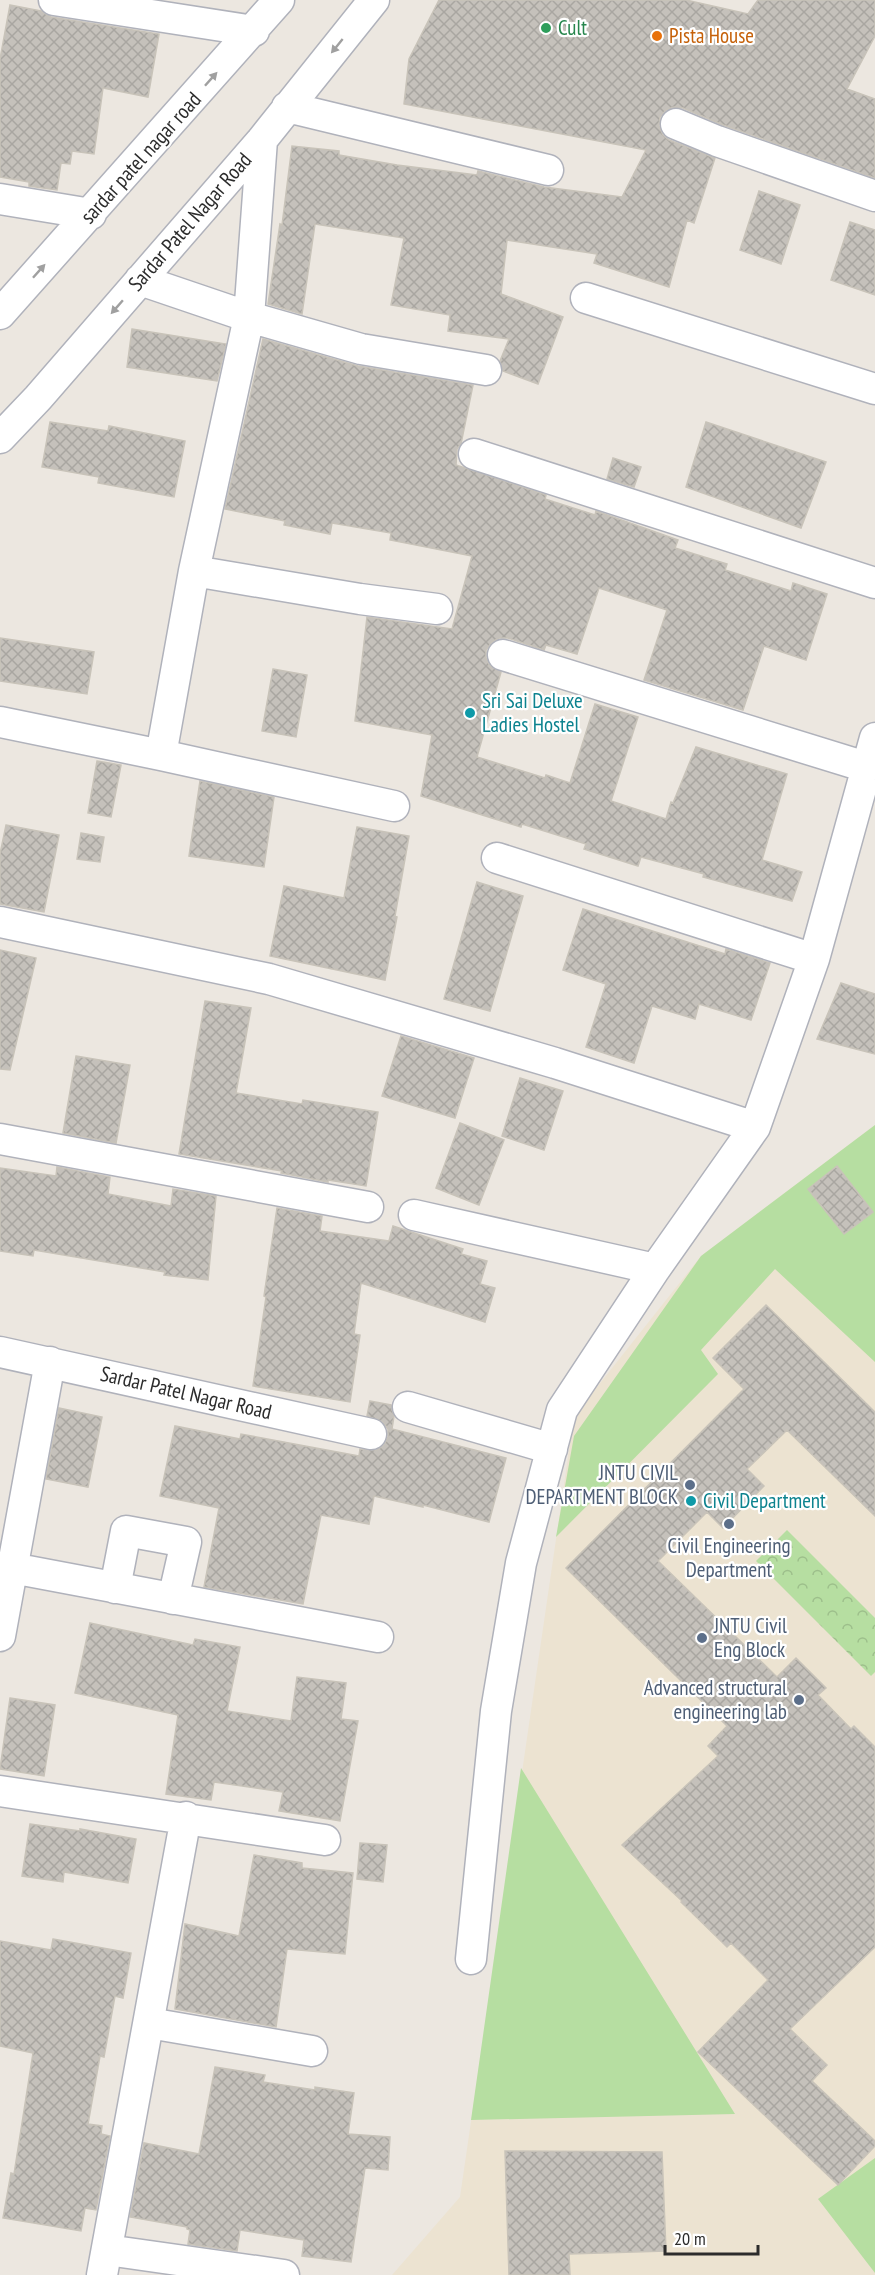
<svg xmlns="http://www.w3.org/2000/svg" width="875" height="2275" viewBox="0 0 875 2275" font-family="'PT Sans Narrow',sans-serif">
  <defs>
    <pattern id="park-crowns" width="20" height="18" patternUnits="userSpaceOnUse" patternTransform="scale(1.5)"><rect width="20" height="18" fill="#b6dea1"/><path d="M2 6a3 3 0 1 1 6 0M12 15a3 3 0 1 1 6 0" fill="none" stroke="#9dbf8b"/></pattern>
    <pattern id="building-cross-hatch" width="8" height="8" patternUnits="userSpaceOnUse" patternTransform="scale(1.5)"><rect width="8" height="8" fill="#c5c1bb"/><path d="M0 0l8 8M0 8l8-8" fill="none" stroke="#a9a6a1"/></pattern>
  </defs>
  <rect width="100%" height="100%" fill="#ece7e0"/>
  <path fill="#ece3d1" d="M875 1125V2275H392L460 2197 574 1416 701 1256Z"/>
  <path fill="#b6dea1" d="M875 1125V1362L775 1269 701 1350 718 1374 556 1537 574 1436 701 1256Z
    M521 1768 735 2114 471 2120Z
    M875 2158V2273L818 2199Z"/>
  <path fill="url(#park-crowns)" d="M787 1530 875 1618V1672L871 1676 756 1561Z"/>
  <path fill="url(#building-cross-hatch)" stroke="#c8c3b9" stroke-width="1.5" d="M439 0H686L748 14 758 0H875V36L847 89 875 99V178L723 125 683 108 674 107 666 110 660 117 659 126 663 135 669 140 715 158 694 223 687 220 669 287 594 263 597 254 507 240 501 294 563 317 538 384 503 371 500 361 509 339 448 331 450 315 391 305 404 238 315 224 302 314 268 304 280 224 282 225 292 146 339 151V155L397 165 477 175 478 171 544 187 622 197 646 150 404 104 409 59Z
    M10 5 41 11 51 17 159 34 148 97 103 88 94 154 72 151 70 164 61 163 57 190 29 186V182L0 177V59Z
    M759 191 800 205 781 264 740 250Z
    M850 222 875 230V295L831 280Z
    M132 329 226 344 217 381 127 367Z
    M263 339 358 366 473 385 461 444 457 449 456 465 546 495 545 499 595 515 596 511 678 540 675 548 727 564 725 570 791 591 793 583 827 594 806 660 764 646 743 710 644 680 667 610 599 588 577 654 546 645 544 650 508 638H499L492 642 486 650V658L490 666 501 672 477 757 545 778 546 775 570 783 595 704 638 717 611 801 666 819 671 802 673 803 696 747 787 774 762 860 802 872 792 901 703 877 704 874 641 857 638 866 584 849 586 844 522 824 521 827 421 796 432 735 355 721 367 617 452 629 472 556 390 540 391 533 332 523 330 534 284 525 285 521 225 509Z
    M50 422 108 431 109 426 185 441 174 497 98 483 99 477 42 467Z
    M706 422 826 462 801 528 686 487Z
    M613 458 641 467 634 487 607 479Z
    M0 638 94 652 87 694 0 681Z
    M273 669 307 675 296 737 262 731Z
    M97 761 121 765 111 817 88 813Z
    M200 781 274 797 264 867 189 856Z
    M6 825 59 835 44 912 0 904V854Z
    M357 827 409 836 395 916 397 917 385 980 270 956 284 886 344 898Z
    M81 833 104 837 100 862 77 859Z
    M477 882 523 896 490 1011 444 999Z
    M583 909 725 954 726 949 770 963 751 1020 699 1004 695 1019 652 1006 634 1063 586 1047 606 984 563 970Z
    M0 950 36 958 10 1070 0 1069Z
    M841 983 875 994V1054L817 1039Z
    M205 1001 251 1008 236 1093 302 1104 303 1100 378 1112 366 1186 328 1180V1182L281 1173 282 1171 179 1154Z
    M401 1036 474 1058 455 1118 382 1096Z
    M76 1056 130 1065 116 1143 63 1133Z
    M520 1078 563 1091 544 1150 502 1136Z
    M460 1123 504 1140 479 1205 436 1188Z
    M837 1166 873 1212 844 1234 808 1189Z
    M57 1167 110 1177 108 1194 171 1206 173 1189 216 1196 208 1280 164 1275 165 1272 34 1250 33 1256 0 1251V1168L56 1176Z
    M277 1208 322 1216 320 1231 389 1241 393 1226 463 1249 461 1254 487 1261 480 1284 495 1288 485 1322 361 1283 354 1334 360 1335 350 1402 253 1386 266 1297 264 1296Z
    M766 1305 875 1412V1516L787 1430 747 1469 764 1486 723 1528 707 1512 658 1561 777 1677 796 1658 826 1688 818 1695 851 1729 854 1726 875 1747V1947L790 2029 827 2065 812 2081 875 2141V2146L838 2185 698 2052 768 1980 731 1943 727 1947 681 1902 682 1901 622 1845 718 1756 708 1746 727 1726 566 1568 744 1389 713 1358Z
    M370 1401 391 1405 394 1416 392 1429 506 1458 489 1522 423 1505V1507L374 1496 369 1524 321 1515 303 1604 204 1587 219 1508 160 1496 175 1426 240 1439 241 1434 359 1456 360 1449 377 1450 384 1445 388 1437V1429L383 1422 367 1416Z
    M59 1408 102 1417 88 1487 46 1479Z
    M90 1623 193 1645 195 1639 240 1647 227 1711 291 1721 297 1677 346 1683 341 1719 358 1721 340 1821 279 1811 283 1792 214 1782 211 1800 166 1794 178 1715 75 1693Z
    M10 1698 55 1705 44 1776 0 1769Z
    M30 1824 80 1831V1829L136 1839 128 1883 64 1872 63 1882 22 1876Z
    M360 1843 387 1845 383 1882 357 1879Z
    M254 1855 302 1863V1868L353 1873 345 1954 287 1949 276 2027 175 2009 185 1924 239 1936Z
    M53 1939 131 1953 123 1998 115 1996 104 2057 100 2056 88 2124 102 2126 101 2134 110 2136 96 2210 85 2208 81 2231 3 2218 11 2173 14 2174 33 2053 0 2046V1941L51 1950Z
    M215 2067 265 2075 263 2082 315 2090V2087L354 2093 348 2134 390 2137 388 2170 365 2168 351 2262 302 2256 304 2240 240 2230 237 2251 188 2244 190 2230 187 2229V2227L130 2217 144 2143 199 2154Z
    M505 2151 662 2152 666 2251 569 2254 570 2275H509Z"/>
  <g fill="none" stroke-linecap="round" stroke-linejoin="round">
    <g stroke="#b0b2bb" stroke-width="33">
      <path id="minor" d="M54 0 254 31
        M287 107 548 170
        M676 124 717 141 875 196
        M0 199 91 214
        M140 280 249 317 361 349 486 370
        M586 298 875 389
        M0 314 279 0
        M0 438 38 398 262 140 374 0
        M474 454 875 583
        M194 571 360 599 437 609
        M503 655 866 767
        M0 722 161 755 394 806
        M161 755 194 571 249 317 262 140
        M497 858 814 959
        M0 922 269 979 555 1063 755 1127
        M0 1139 368 1207
        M414 1215 655 1269
        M0 1352 371 1434
        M408 1407 552 1449
        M12 1568 378 1637
        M115 1588 126 1531 186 1542 173 1599
        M0 1636 50 1362
        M0 1791 325 1840
        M471 1959 496 1711 521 1563 562 1410 655 1269 755 1127 814 959 875 738
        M149 2023 312 2051
        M107 2250 284 2275
        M102 2275 186 1817"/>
    </g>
    <use href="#minor" stroke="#fff" stroke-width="30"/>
  </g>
  <defs><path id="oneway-solid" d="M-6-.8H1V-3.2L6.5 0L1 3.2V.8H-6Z" transform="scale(1.5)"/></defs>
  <g fill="#a0a0a0">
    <use href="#oneway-solid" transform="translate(337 46) rotate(129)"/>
    <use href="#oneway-solid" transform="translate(211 79) rotate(-48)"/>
    <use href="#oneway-solid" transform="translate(39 271) rotate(-48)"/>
    <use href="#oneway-solid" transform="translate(117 307) rotate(131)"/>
  </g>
  <circle fill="#2e9e5b" stroke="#fff" stroke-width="2" cx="546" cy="28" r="6"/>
  <circle fill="#e8710a" stroke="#fff" stroke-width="2" cx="657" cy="36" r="6"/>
  <g fill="#0f9aa8" stroke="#fff" stroke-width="2">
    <circle cx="470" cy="713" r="6"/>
    <circle cx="691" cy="1501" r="6"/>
  </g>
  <g fill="#5c6f8a" stroke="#fff" stroke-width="2">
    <circle cx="690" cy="1485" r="6"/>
    <circle cx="729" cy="1524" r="6"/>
    <circle cx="702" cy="1638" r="6"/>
    <circle cx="799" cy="1700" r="6"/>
  </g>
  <g text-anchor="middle" stroke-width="4.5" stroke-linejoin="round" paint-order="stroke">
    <g font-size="21" fill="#27864d" stroke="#fff" text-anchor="start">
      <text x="558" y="35">Cult</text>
    </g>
    <g font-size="21" fill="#c56008" stroke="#fff" text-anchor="start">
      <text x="669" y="43">Pista House</text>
    </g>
    <g font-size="21" fill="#2c2c2c" stroke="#fff">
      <text transform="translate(141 158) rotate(-48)" y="7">sardar patel nagar road</text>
      <text transform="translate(190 222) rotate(-49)" y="7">Sardar Patel Nagar Road</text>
      <text transform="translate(186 1393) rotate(13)" y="7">Sardar Patel Nagar Road</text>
    </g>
    <g font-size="21" fill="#0d838f" stroke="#fff" text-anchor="start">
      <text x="482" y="708">Sri Sai Deluxe<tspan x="482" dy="24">Ladies Hostel</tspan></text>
      <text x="703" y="1508">Civil Department</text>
    </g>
    <g font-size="21" fill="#4e5e75" stroke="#fff" text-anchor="end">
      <text x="678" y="1480">JNTU CIVIL<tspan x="678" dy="24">DEPARTMENT BLOCK</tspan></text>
      <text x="729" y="1553" text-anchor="middle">Civil Engineering<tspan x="729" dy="24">Department</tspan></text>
      <text x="714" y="1633" text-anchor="start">JNTU Civil<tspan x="714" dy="24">Eng Block</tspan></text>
      <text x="787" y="1695">Advanced structural<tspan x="787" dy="24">engineering lab</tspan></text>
    </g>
  </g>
  <path d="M665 2245v9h93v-9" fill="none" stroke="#2c2c2c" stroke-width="3"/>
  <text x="674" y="2245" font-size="18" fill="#2c2c2c" stroke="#ffffff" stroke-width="4.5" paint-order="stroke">20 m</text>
</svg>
